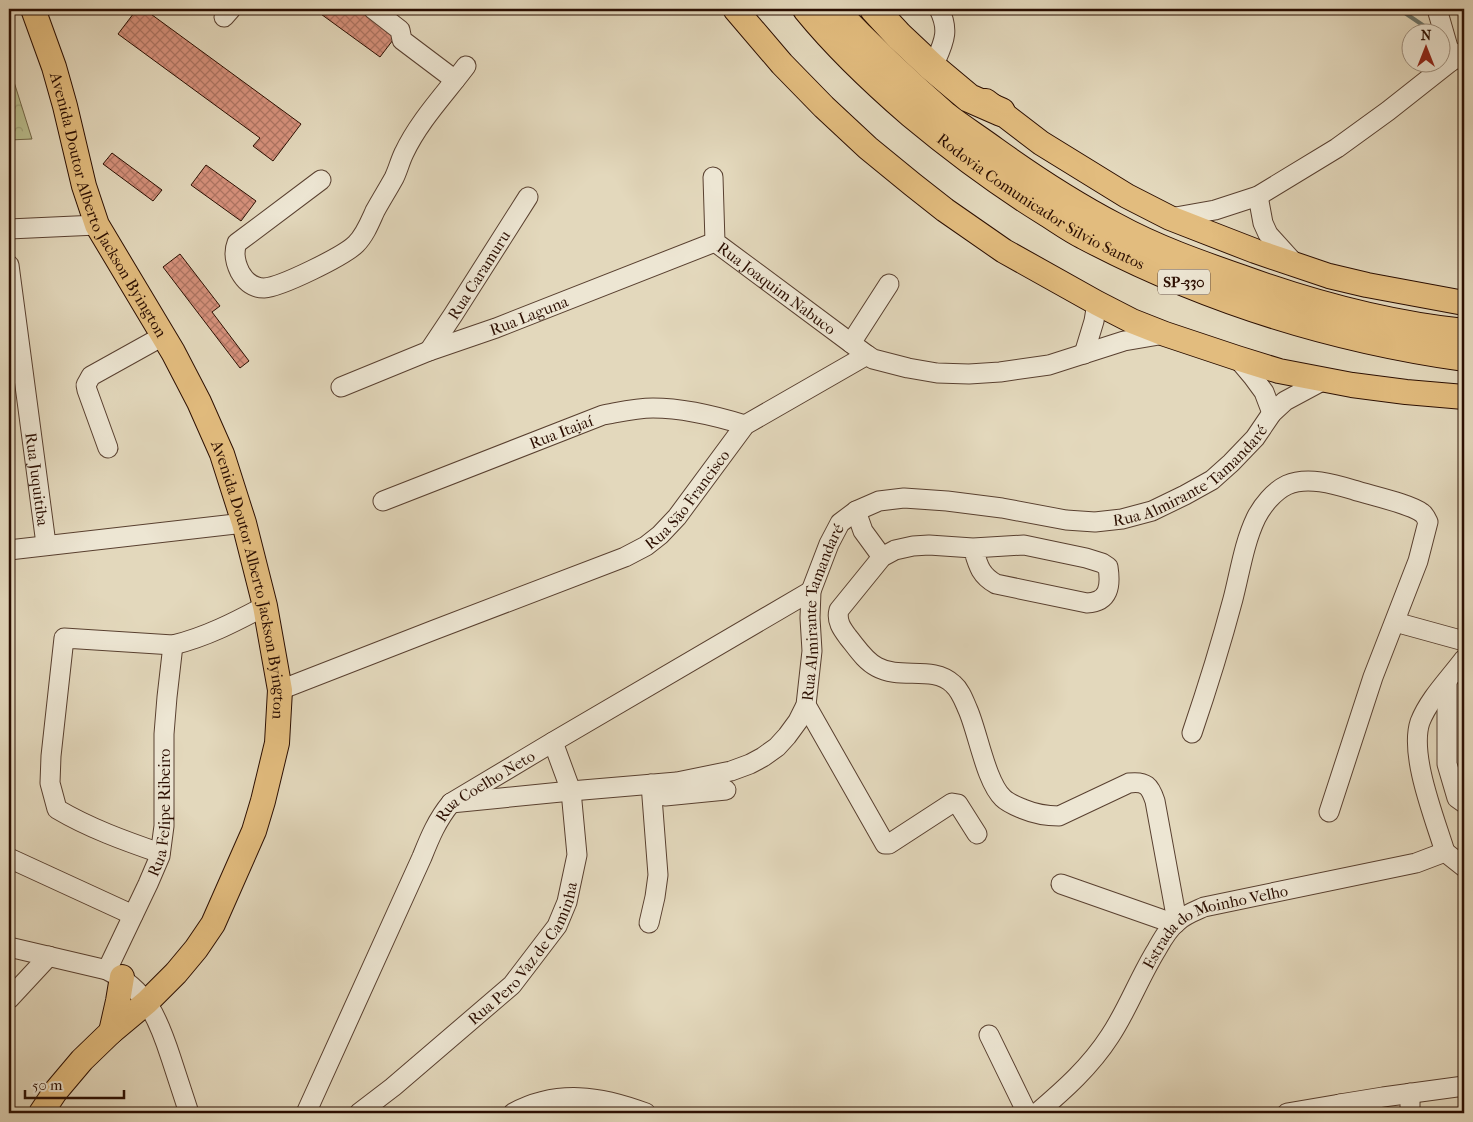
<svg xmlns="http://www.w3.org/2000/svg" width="1473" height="1122" viewBox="0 0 1473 1122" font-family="'IM FELL French Canon',serif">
  <defs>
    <pattern id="forest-crowns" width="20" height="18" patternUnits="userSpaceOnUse" patternTransform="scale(1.25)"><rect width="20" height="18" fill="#b9bd8d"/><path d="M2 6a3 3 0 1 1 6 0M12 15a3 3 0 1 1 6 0" fill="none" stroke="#9fa178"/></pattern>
    <pattern id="building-cross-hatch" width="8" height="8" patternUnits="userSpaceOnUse" patternTransform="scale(1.25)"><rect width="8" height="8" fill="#d6917c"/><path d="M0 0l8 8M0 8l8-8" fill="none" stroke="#ae7563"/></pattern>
  </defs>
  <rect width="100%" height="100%" fill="#e3d8bc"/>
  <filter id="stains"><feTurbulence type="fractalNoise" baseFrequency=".004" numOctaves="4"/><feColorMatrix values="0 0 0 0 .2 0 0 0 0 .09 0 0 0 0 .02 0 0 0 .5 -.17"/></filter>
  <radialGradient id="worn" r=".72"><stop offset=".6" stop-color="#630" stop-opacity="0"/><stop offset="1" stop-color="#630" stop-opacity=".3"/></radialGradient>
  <path fill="url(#forest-crowns)" stroke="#726647" d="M9 66 32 139 9 140Z"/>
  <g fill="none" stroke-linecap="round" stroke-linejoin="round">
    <path stroke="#6b756a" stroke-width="4" d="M1399 9 1433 32"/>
  </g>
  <path fill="url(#building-cross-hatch)" stroke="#2b0e01" d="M137 9H144L301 124 273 161 253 146 260 138 118 34Z
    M314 9H358L396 36 380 57Z
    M112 153 162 190 153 201 103 164Z
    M206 165 256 201 241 221 191 185Z
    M180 254 220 306 212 312 249 361 240 368 163 267Z"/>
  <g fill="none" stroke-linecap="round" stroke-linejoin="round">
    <g stroke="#594030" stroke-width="21">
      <g id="minor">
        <path d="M373 9 400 30 402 40 455 80"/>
        <path d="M1437 9 1452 61"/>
        <path d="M224 17 231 9"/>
        <path d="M936 60C945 40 949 29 939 9"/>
        <path id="s1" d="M713 177 715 242 867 355"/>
        <path d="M321 180 237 243C233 253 235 262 240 272 245 281 253 288 264 288 281 287 344 256 356 244 365 235 370 222 375 211 381 200 388 189 394 178 398 170 400 161 404 153 419 121 445 94 466 66"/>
        <path d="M1258 196 1263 223 1268 234 1296 265"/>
        <path d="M1170 218 1215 210 1258 196 1337 148 1388 111 1464 51"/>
        <path d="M9 229 97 225"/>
        <path id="s2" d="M9 265 46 544"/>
        <path d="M851 343 889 284"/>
        <path id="s3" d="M429 351 453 315 528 197"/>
        <path d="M1084 354 1094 321 1097 303"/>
        <path d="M1237 358 1253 377 1264 392 1272 413"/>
        <path id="s4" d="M341 387 429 351 496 328 715 242"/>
        <path d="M108 448 87 390 86 385 91 376 163 336"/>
        <path id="s5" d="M383 501 603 415C620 412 636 408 653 408 685 408 716 416 745 425"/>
        <path d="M856 511 863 531 882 557"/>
        <path d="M973 548C978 565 980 575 996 584L1087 603C1109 602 1111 586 1108 567L1102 563 1086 558 1024 545 973 548 929 545 913 546 895 550 882 557 839 610C836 621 842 629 848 637 857 648 865 661 877 667 900 680 933 665 953 684 961 691 964 701 968 710 978 733 986 782 1003 798 1008 803 1016 806 1023 809 1035 814 1046 816 1059 816L1129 783C1146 781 1150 786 1155 801L1177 921"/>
        <path d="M9 550 244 523"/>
        <path d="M1395 622 1464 641"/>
        <path d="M1447 682V764L1457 798 1464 803"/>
        <path id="s6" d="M280 690 434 630 625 557 646 546 660 535 677 517 745 425 867 355 873 359 908 368 937 373 969 374 1000 372 1049 365 1124 341 1165 334"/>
        <path d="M806 705 885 844H889L952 803 958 804 977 834"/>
        <path d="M1192 733C1207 689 1221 644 1233 599 1240 572 1244 543 1256 518 1262 506 1274 491 1287 485 1307 476 1334 484 1354 490 1369 495 1411 504 1422 513 1425 515 1427 520 1428 522L1418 561 1373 677 1329 812"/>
        <path d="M656 789 665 796 726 790"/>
        <path id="s7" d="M451 803 571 791 677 782 731 771 750 764 763 757 777 747 787 736 798 721 806 705 812 651 810 618 811 591 829 544 840 523 856 511 879 501 904 498 947 501 1002 508 1066 520 1095 522 1122 519 1152 511 1185 495 1212 480 1231 463 1255 438 1272 413 1285 401 1326 379"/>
        <path d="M1445 852C1435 819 1409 755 1420 722 1429 699 1449 679 1464 659"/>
        <path d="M1445 852 1464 867"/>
        <path d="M160 853C125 841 89 828 57 809L50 783 51 756 64 638 173 645C206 637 235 622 265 606"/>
        <path d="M9 858 133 915"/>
        <path d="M1061 884 1175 924"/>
        <path d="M649 923 655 897 658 875 651 784"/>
        <path d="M9 947 107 970C147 990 158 1018 171 1058 177 1076 183 1095 189 1113"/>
        <path id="s8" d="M107 970 148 884 160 856 164 826V734L167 697 173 645"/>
        <path d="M9 999 49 956"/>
        <path d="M989 1035 1027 1113"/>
        <path id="s9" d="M306 1113 422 857C430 837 437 820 451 803L553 742 811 591"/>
        <path id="s10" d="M359 1113 393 1087 512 985 557 926 567 902 577 855 571 791 553 742"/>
        <path d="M513 1113C557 1089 601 1096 646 1113"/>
        <path id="s11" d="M1037 1113C1064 1090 1090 1067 1110 1036 1128 1009 1139 978 1157 949 1162 940 1168 929 1177 922 1184 915 1195 911 1204 907L1416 863 1445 852"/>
        <path d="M1287 1113 1340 1104"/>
        <path d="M1339 1113 1340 1104 1383 1097 1464 1086"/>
        <path d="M1410 1113V1093"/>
      </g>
    </g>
    <g stroke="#2b0e01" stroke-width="26">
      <g id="major">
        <path id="s12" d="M33 9 54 67 65 106 84 186 97 225 173 352 199 402 222 454 244 523 265 606 280 690 277 743 263 801 254 831 213 924 196 949 176 973 147 1002 111 1032 82 1060 55 1092 41 1113"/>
        <path d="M735 9 782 64 824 107 868 148 912 184 945 210 1004 251 1097 303 1132 321 1165 334 1237 358 1279 371 1352 385 1406 392 1464 397"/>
        <path d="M986 101 1041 143 1127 196 1170 218 1255 251 1329 276 1367 285 1464 303"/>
        <path d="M111 1032 118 1001 122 977"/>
      </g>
    </g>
    <g stroke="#2b0e01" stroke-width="30">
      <g id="highway">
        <path id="s13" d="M807 9C838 47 875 82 912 114 954 149 998 182 1045 211 1058 219 1070 228 1084 235 1205 299 1329 338 1464 357"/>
        <path d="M833 9C868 46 906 82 945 116 960 128 978 139 994 151 1033 179 1073 205 1115 227 1155 249 1198 264 1241 279 1313 305 1387 325 1464 333"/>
        <path d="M874 9 899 36 932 67 969 98 1001 112"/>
      </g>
    </g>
    <use href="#minor" stroke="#ede6d3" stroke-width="19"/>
    <use href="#major" stroke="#e2bc7e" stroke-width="24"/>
    <use href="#highway" stroke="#e2bc7e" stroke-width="28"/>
  </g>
  <g text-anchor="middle" stroke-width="5" stroke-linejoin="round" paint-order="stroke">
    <rect fill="#ede6d3" stroke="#654f40" stroke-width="1" x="1158" y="269.5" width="52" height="25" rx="4"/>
    <g font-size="15" font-weight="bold" fill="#2b0e01">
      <text x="1184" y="287">SP-330</text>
    </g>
    <g font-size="16" fill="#2b0e01" stroke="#ede6d3">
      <text dy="6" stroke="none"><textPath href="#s13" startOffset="305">Rodovia Comunicador Silvio Santos</textPath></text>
      <text dy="6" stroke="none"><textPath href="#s12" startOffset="211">Avenida Doutor Alberto Jackson Byington</textPath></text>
      <text dy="6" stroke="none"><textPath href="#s3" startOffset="91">Rua Caramuru</textPath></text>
      <text dy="6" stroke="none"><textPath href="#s1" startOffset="142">Rua Joaquim Nabuco</textPath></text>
      <text dy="6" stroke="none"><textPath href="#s4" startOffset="201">Rua Laguna</textPath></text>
      <text dy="6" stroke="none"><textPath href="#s5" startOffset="191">Rua Itajaí</textPath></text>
      <text dy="6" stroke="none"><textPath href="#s7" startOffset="946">Rua Almirante Tamandaré</textPath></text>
      <text dy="6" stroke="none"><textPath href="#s2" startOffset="216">Rua Juquitiba</textPath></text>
      <text dy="6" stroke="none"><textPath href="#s6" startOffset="456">Rua São Francisco</textPath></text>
      <text dy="6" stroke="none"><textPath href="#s12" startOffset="616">Avenida Doutor Alberto Jackson Byington</textPath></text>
      <text dy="6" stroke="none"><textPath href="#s7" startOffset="481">Rua Almirante Tamandaré</textPath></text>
      <text dy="6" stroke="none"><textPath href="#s9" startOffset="380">Rua Coelho Neto</textPath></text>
      <text dy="6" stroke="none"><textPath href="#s8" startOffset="169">Rua Felipe Ribeiro</textPath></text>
      <text dy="6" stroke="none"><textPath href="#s11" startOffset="270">Estrada do Moinho Velho</textPath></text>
      <text dy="6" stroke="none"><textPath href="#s10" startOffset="232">Rua Pero Vaz de Caminha</textPath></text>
    </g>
  </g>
  <rect width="1473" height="1122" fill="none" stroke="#e3d8bc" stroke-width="30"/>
  <rect x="10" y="10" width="1453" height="1102" fill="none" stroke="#2b0e01" stroke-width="2.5"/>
  <rect x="15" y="15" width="1443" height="1092" fill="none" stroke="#2b0e01"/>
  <g transform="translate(1426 48)"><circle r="24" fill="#ede6d3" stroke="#9f907f"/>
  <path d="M0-4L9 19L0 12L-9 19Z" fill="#8f2418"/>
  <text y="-8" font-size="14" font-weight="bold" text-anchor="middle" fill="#2b0e01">N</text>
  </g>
  <path d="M25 1090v8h99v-8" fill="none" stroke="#2b0e01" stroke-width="2.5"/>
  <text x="32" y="1090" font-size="15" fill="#2b0e01" stroke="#ede6d3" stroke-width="4" paint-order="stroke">50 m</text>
  <rect width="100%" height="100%" filter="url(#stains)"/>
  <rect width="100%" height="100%" fill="url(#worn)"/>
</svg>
